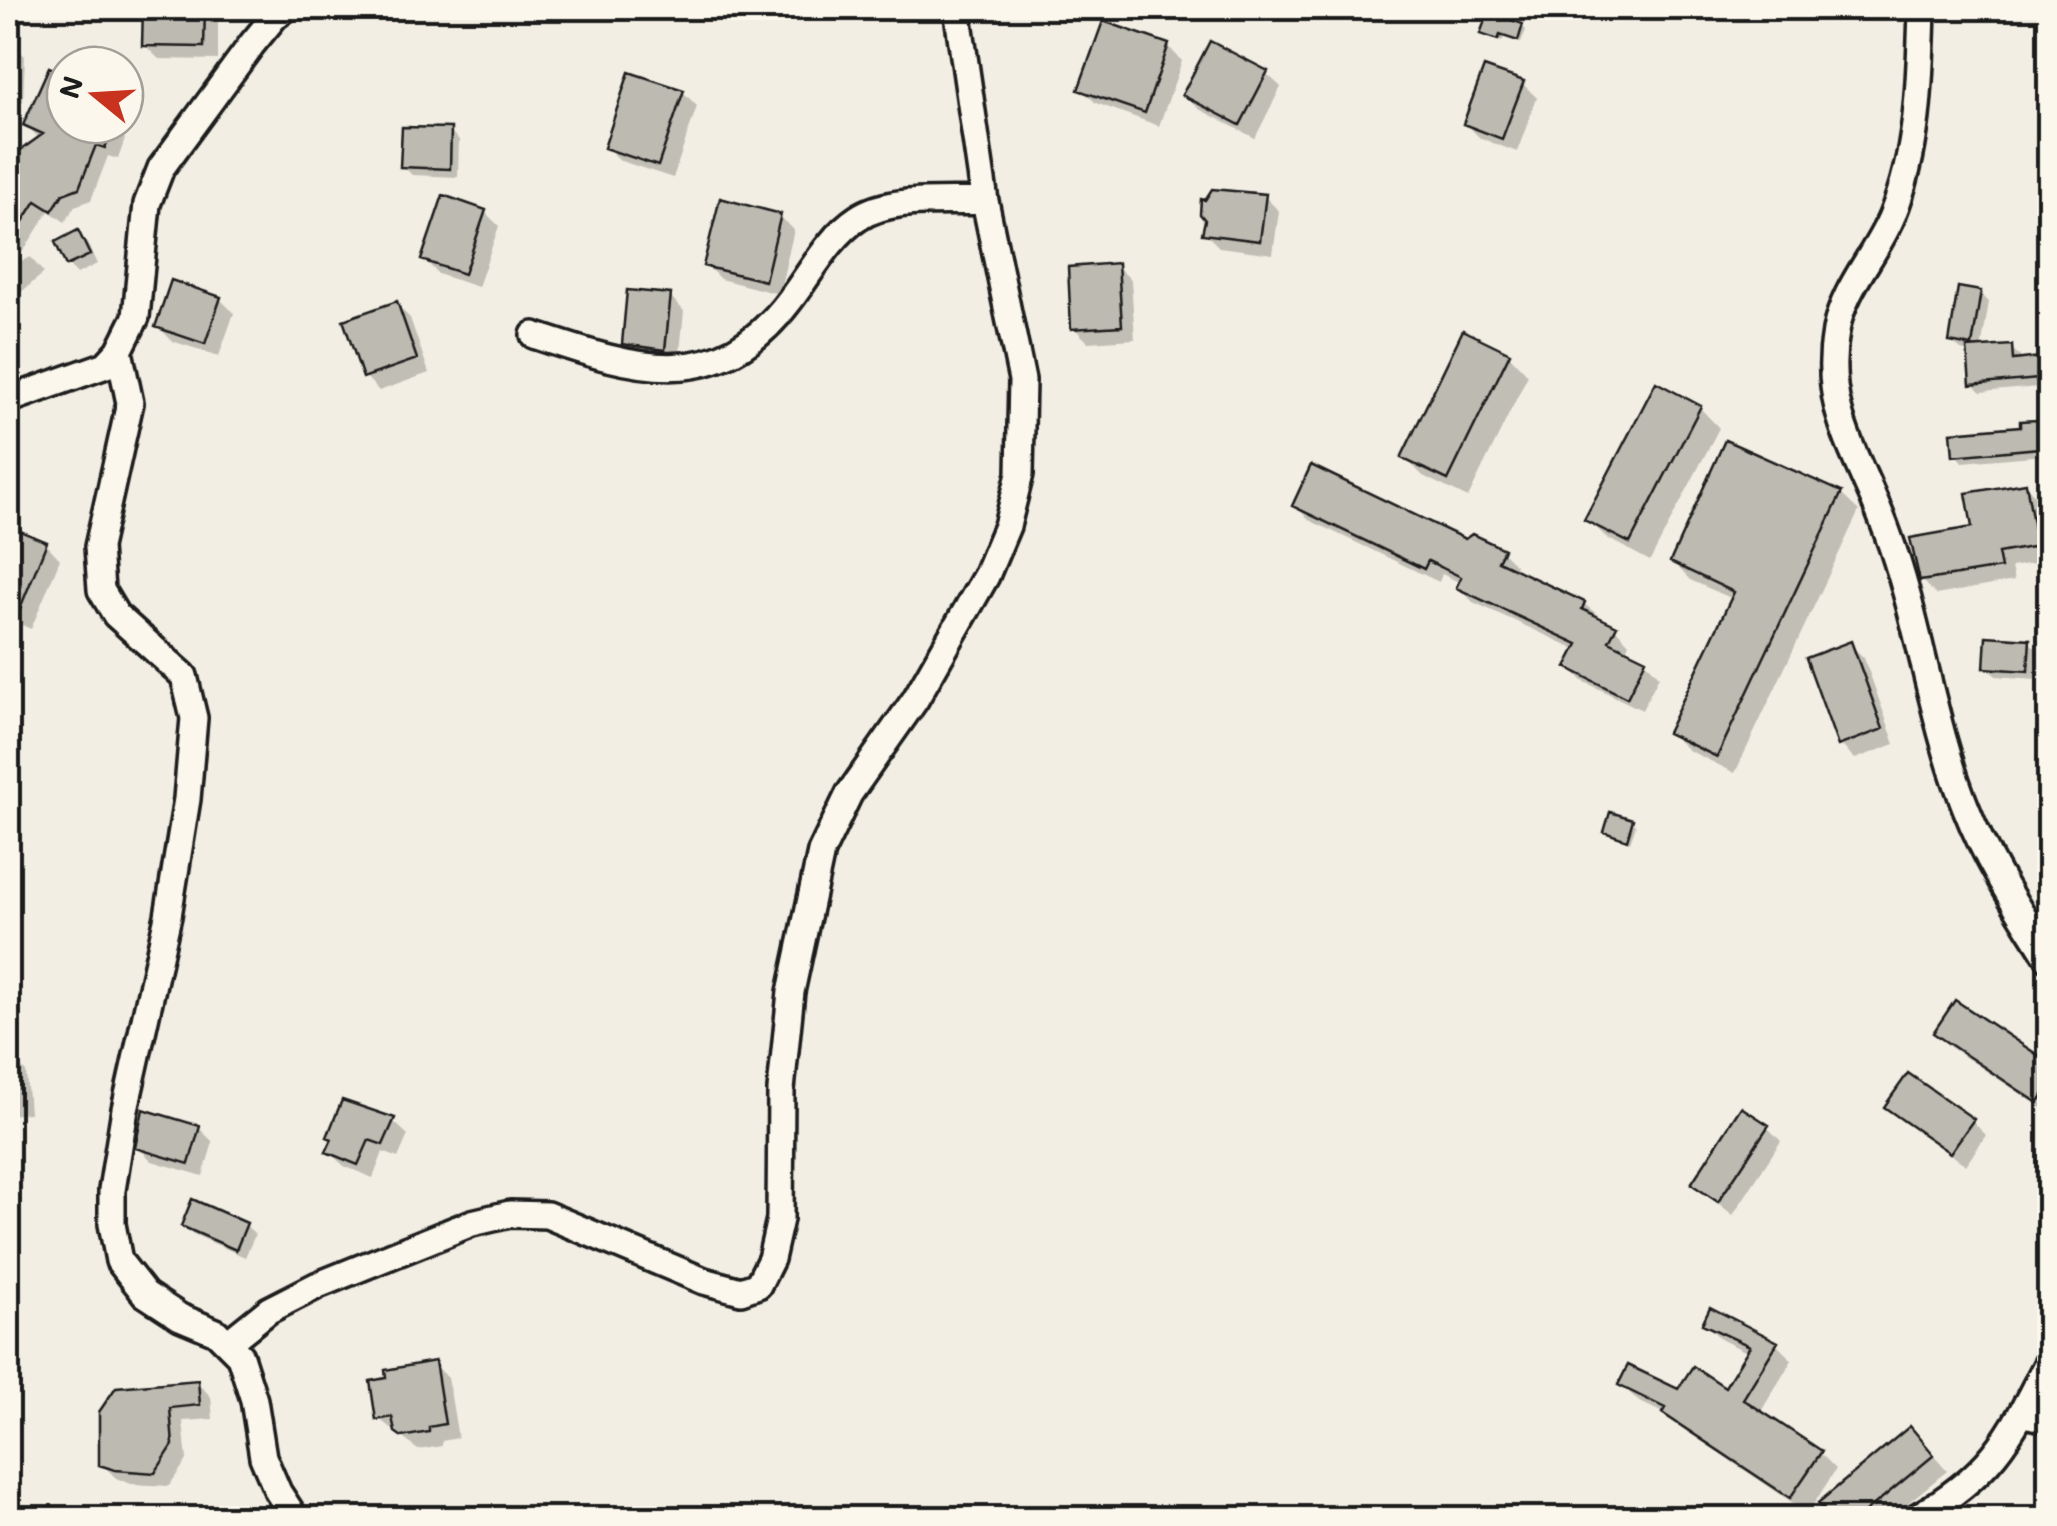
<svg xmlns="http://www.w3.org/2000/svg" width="2057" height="1526" viewBox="0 0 2057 1526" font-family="Mali,sans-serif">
  <rect width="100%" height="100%" fill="#f2eee4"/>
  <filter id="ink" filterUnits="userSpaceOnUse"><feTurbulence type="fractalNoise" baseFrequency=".01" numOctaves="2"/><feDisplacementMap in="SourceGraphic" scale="20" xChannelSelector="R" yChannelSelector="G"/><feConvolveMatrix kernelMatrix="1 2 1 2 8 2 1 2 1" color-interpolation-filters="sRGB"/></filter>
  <g filter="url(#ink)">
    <path fill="#0003" d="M145 8H213L218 13V60L159 59 144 45Z
      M1522 26 1526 30 1521 43 1504 37 1502 42 1483 33Z
      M8 41 25 56 23 102 8 101Z
      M1168 46 1182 61 1159 126 1096 103 1081 89Z
      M1266 73 1281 87 1255 138 1199 109 1185 95Z
      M65 77V125H118L122 128 120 133 125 139 118 159 108 156 91 200 75 206 65 222 49 211 15 264 30 257 44 273 8 303V200L40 139 26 125Z
      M1522 83 1537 98 1517 152 1480 138 1466 124Z
      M683 92 697 106 673 178 621 161 606 147Z
      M450 131 459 140 458 177 412 175 403 166Z
      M1265 197 1279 211 1273 254 1219 247 1205 233Z
      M485 212 499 226 478 287 438 274 424 259Z
      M780 216 794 230 779 294 720 279 706 265Z
      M78 234 87 243 97 264 77 274 68 265Z
      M1117 266 1131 280 1135 339 1088 342 1074 328Z
      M1980 293 1989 302 1981 350 2011 348 2020 356V361L2050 359V386L1981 392 1972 384 1970 352 1961 350 1951 341Z
      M670 296 684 311 679 363 639 357 624 343Z
      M220 299 234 313 219 356 172 341 158 326Z
      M396 304 410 318 429 373 379 391 365 376Z
      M1509 355 1528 375 1468 498 1423 476 1404 457Z
      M1700 408 1719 428 1650 561 1607 538 1587 519Z
      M2036 423 2044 430 2046 455 1963 462 1955 454Z
      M2025 485 2039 500 2050 560 2011 567 2014 581 1936 595 1922 580Z
      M1841 494 1859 511 1735 773 1688 750 1670 733 1733 599 1690 580 1673 562Z
      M1295 505 1502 551 1516 565 1514 571 1584 604 1615 628 1629 643 1625 652 1645 661 1659 676 1642 710 1583 681 1569 667 1578 650 1473 602 1459 588 1461 583 1442 574 1439 582 1309 520Z
      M8 529 46 544 60 559 31 629 8 619Z
      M2047 610H2050V658L2044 653Z
      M2028 641 2038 650 2036 679 1996 676 1987 667Z
      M1850 644 1864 658 1895 744 1855 759 1840 744Z
      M1632 822 1636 825 1630 842 1607 832Z
      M1936 1033 2050 1066V1113L1950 1047Z
      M8 1058H12L26 1072 29 1113 8 1115Z
      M1888 1107 1972 1121 1986 1135 1966 1165 1902 1121Z
      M393 1121 408 1135 398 1158 383 1152 373 1178 344 1166 329 1152Z
      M1767 1127 1781 1141 1733 1215 1694 1184Z
      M199 1128 213 1142 203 1176 152 1161 138 1147Z
      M184 1225H246L255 1235 245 1257 193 1234Z
      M1705 1324 1776 1344 1792 1360 1760 1413 1820 1453 1836 1469 1808 1513 1682 1428 1669 1416 1638 1401 1622 1385 1679 1392 1726 1391 1749 1353 1722 1340Z
      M434 1364 448 1378 458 1438 442 1441V1446L418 1450 378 1418Z
      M197 1382 211 1397 213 1419 183 1421 187 1460 169 1486 131 1484 116 1478 102 1464Z
      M1910 1429 1947 1471 1889 1518H1834L1821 1503Z"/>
    <path fill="#bdbab1" stroke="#1c1c1c" stroke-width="2.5" d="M143 8H205L204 47 142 46Z
      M1488 12 1523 24 1518 41 1500 35 1498 40 1480 34Z
      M1103 21 1169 44 1145 113 1078 90Z
      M1210 41 1268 71 1240 125 1182 95Z
      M49 67 65 74V125H114L105 148 96 145 79 188 63 194 52 211 36 201 8 245V197L18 152 43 134 23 125Z
      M1484 67 1524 81 1502 139 1463 124Z
      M629 72 684 90 658 166 604 148Z
      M402 127 451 128 450 169 400 167Z
      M1212 189 1266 194 1260 241 1202 234 1205 220 1200 214 1201 199 1205 200Z
      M443 195 486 210 464 274 421 260Z
      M720 198 781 214 765 281 703 266Z
      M78 230 90 255 66 266 55 242Z
      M1118 263 1122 326 1071 329 1068 267Z
      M171 280 221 297 205 344 155 327Z
      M1958 287 1981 291 1972 346 1949 342Z
      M627 290 671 294 665 350 622 344Z
      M397 301 417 359 363 378 343 320Z
      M1463 330 1510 353 1448 480 1401 458Z
      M2012 345 2013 360 2050 356V378L1970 385 1967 348Z
      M1656 382 1701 406 1630 543 1584 520Z
      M2037 420 2039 448 1953 456 1951 432 2020 426V421Z
      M1725 440 1842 492 1717 757 1667 733 1734 592 1670 562Z
      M1311 465 1465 539 1472 534 1504 549 1498 561 1585 602 1582 609 1617 626 1609 641 1646 659 1627 698 1566 667 1578 644 1456 588 1461 577 1428 561 1424 569 1292 506Z
      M2026 483 2037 546 1998 553 2001 568 1920 581 1910 538 1972 527 1966 493Z
      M8 526 47 542 8 638Z
      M1986 636 2030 639 2028 671 1984 668Z
      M1851 641 1883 729 1838 746 1806 658Z
      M1610 812 1633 819 1627 840 1604 832Z
      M1955 1000 2050 1063V1085L2038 1103 1933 1033Z
      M1908 1073 1974 1119 1950 1153 1884 1107Z
      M342 1100 395 1118 383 1145 369 1140 358 1165 326 1152 332 1139 327 1137Z
      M1741 1107 1769 1125 1718 1202 1691 1184Z
      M143 1109 200 1126 189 1164 135 1148Z
      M192 1199 247 1223 236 1250 181 1226Z
      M1710 1307 1778 1342 1743 1399 1822 1451 1790 1498 1662 1413 1665 1408 1618 1385 1628 1365 1678 1389 1693 1366 1725 1387 1750 1346 1702 1324Z
      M435 1361 445 1424 429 1427V1432L402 1437 395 1432 392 1417 376 1420 370 1381 386 1378 385 1370Z
      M198 1380 200 1405 170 1408 173 1445 155 1473 115 1470 99 1465V1412L116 1387Z
      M1910 1426 1934 1455 1858 1518H1831L1818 1503Z"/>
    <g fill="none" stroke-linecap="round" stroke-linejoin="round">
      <g stroke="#1c1c1c" stroke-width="32">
        <path id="minor" d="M1922 8C1920 78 1919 150 1892 216 1876 255 1843 288 1836 331 1821 412 1861 459 1887 532 1920 621 1931 721 1966 808 1987 862 2019 910 2050 960
          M534 335C633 368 717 398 790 300 811 273 829 237 858 218 890 196 947 203 985 201
          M119 351 130 403 98 547 101 590 116 615 184 676 194 718 187 799 168 916 125 1109 112 1190V1224L119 1261 145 1294 180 1317 216 1332 240 1356 254 1400 263 1457 278 1492 295 1518
          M8 400 106 365 119 351 136 317 147 204 161 168 252 44 275 16 286 8
          M229 1342 269 1310 318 1285 472 1223 510 1214 547 1215 704 1281 741 1291 758 1285 771 1259 780 1219 781 1090 791 992 821 852 849 794 915 700 986 576 1007 526 1020 474 1022 380 985 201 957 8
          M2022 1413 2050 1420
          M1915 1518C1994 1473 2010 1437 2050 1358"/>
      </g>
      <use href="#minor" stroke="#fbf7ec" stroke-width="25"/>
    </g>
  </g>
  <rect width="2057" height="1526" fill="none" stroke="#fbf7ec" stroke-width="40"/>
  <rect x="20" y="20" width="2017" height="1486" fill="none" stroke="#1c1c1c" stroke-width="4" filter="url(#ink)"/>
  <g transform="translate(95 95) rotate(288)"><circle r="48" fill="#fbf7ec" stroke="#a29f99" stroke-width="2.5"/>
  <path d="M0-8L18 38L0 25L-18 38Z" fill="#c8321e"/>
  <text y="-15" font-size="28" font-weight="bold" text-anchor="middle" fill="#1c1c1c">N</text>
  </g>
</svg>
